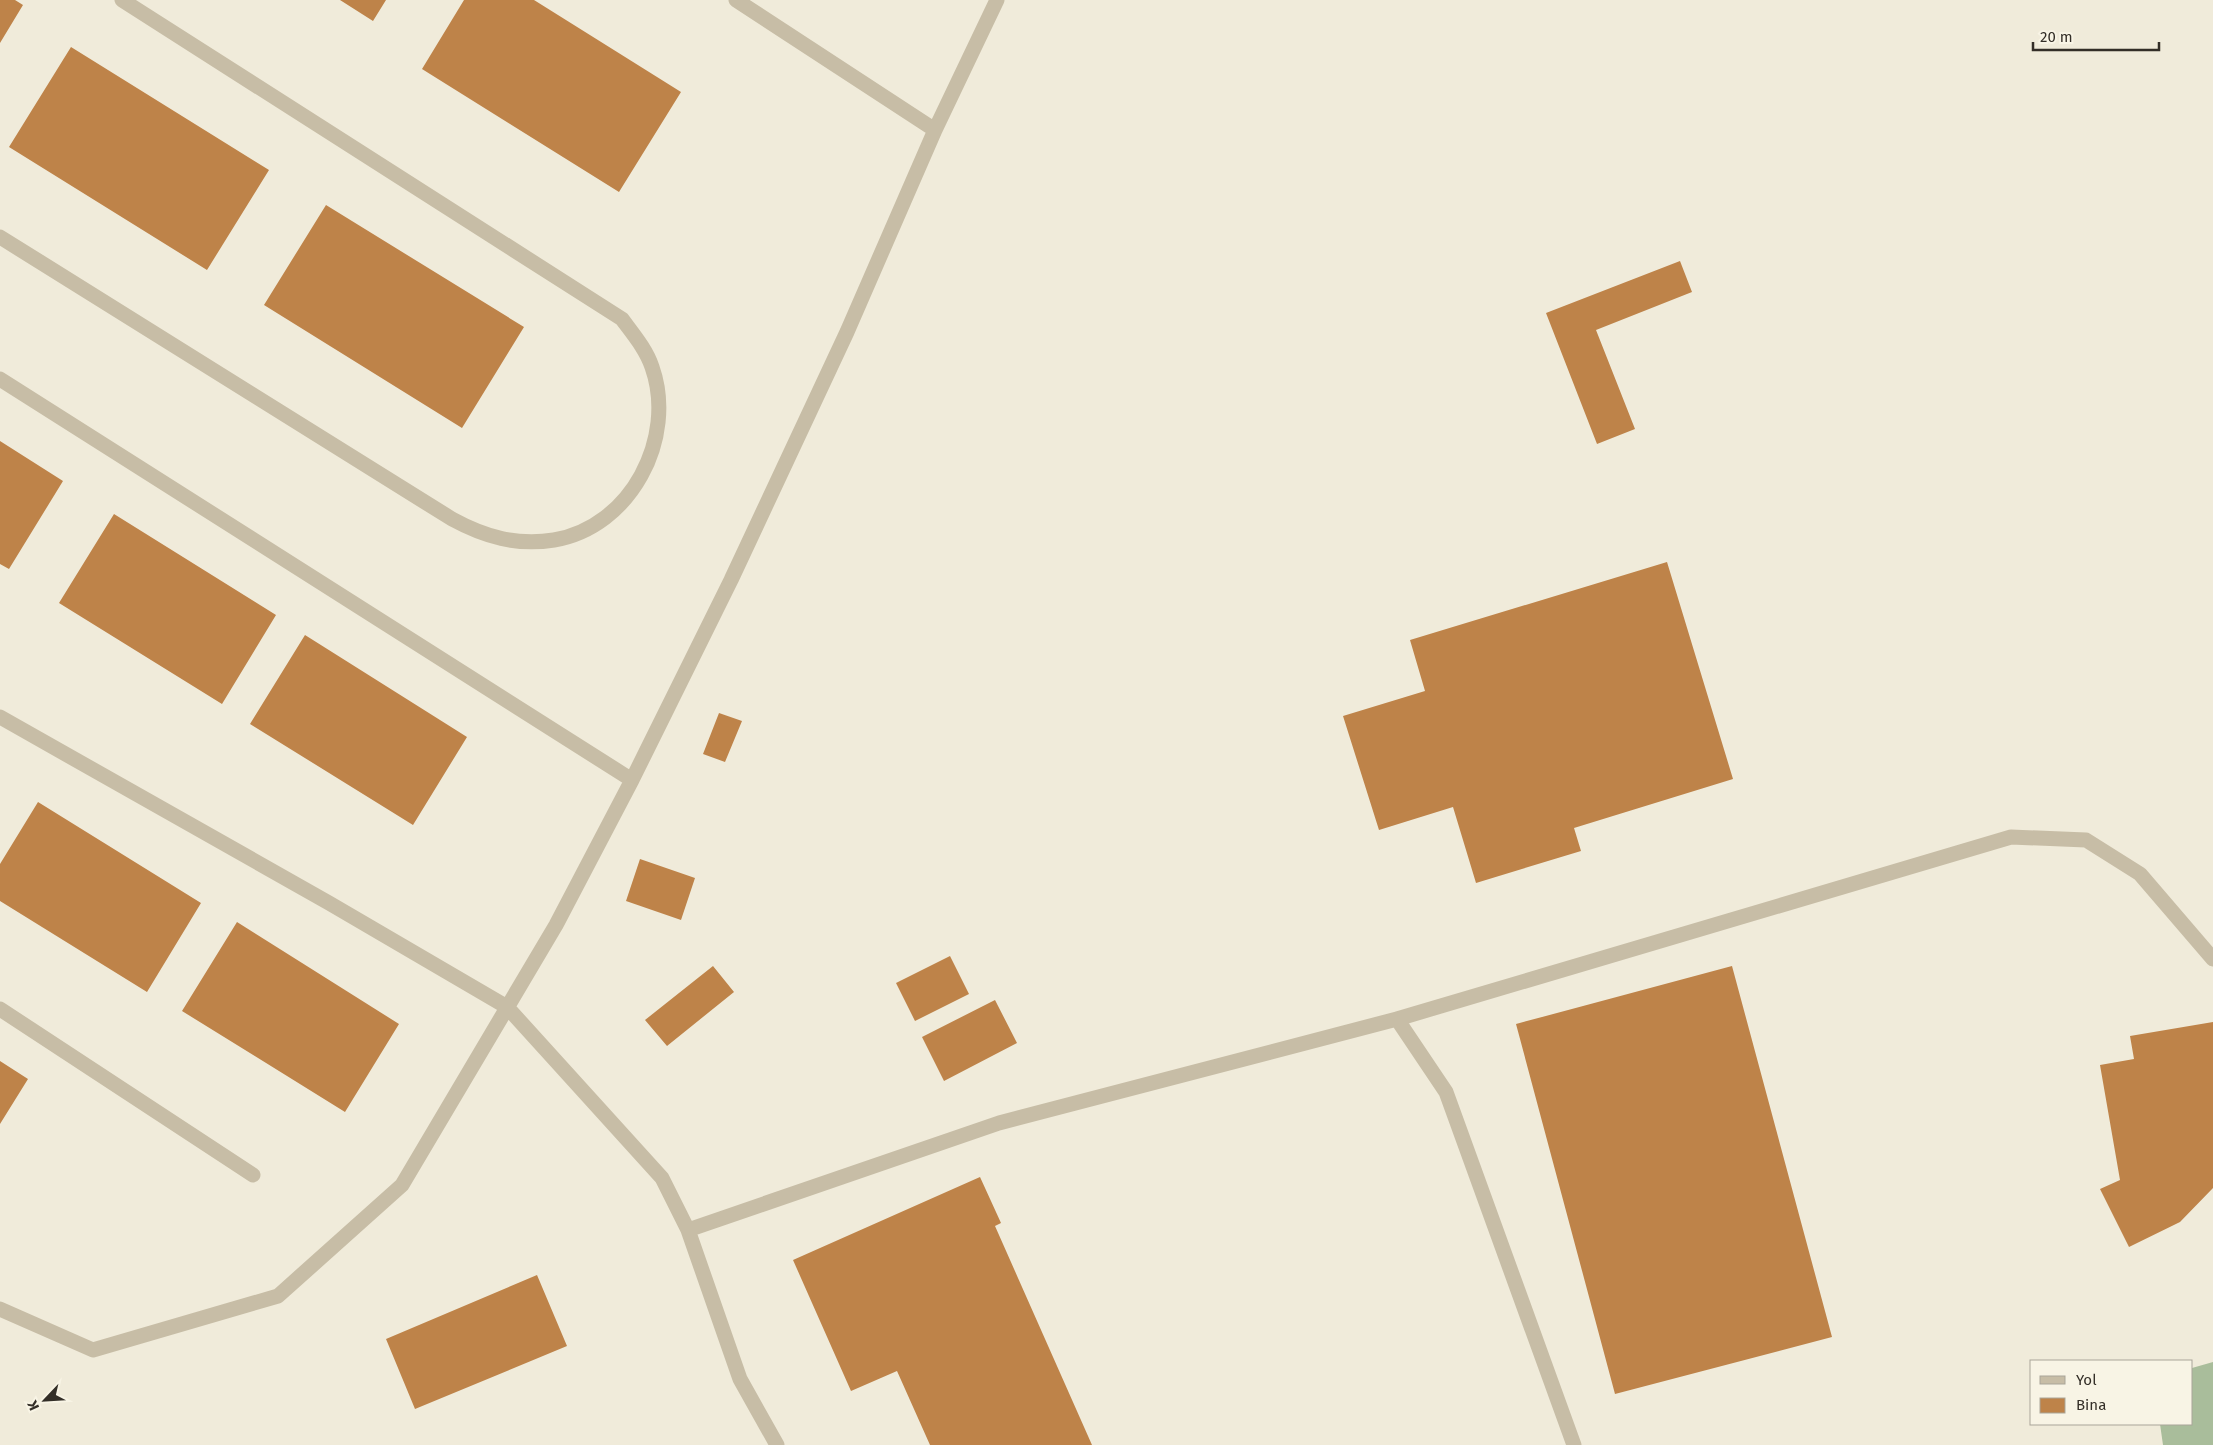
<svg xmlns="http://www.w3.org/2000/svg" width="2213" height="1445" viewBox="0 0 2213 1445" font-family="'Fira Sans',sans-serif">
  <rect width="100%" height="100%" fill="#f0ebda"/>
  <path fill="#a9bd9b" d="M2213 1362V1445H2163L2160 1424H2192V1368Z"/>
  <path fill="#be8349" d="M0 0H15L23 5 0 43Z
    M340 0H386L373 21Z
    M464 0H534L681 92 619 192 422 69Z
    M71 47 269 170 207 270 9 147Z
    M326 205 524 327 462 428 264 305Z
    M1680 261 1692 292 1596 330 1635 429 1597 444 1546 313Z
    M0 441 63 481 9 569 0 564Z
    M114 514 276 615 222 704 59 603Z
    M1667 562 1733 779 1574 828 1581 851 1476 883 1453 807 1379 830 1343 716 1425 691 1410 640Z
    M305 635 467 737 413 825 250 724Z
    M719 713 742 721 725 762 703 754Z
    M38 802 201 903 147 992 0 901V864Z
    M640 859 695 878 681 920 626 901Z
    M237 922 399 1024 345 1112 182 1011Z
    M950 956 969 994 915 1021 896 983Z
    M713 966 734 992 667 1046 645 1020Z
    M1732 966 1832 1337 1615 1394 1516 1024Z
    M995 1000 1017 1043 944 1081 922 1037Z
    M2213 1022V1188L2180 1222 2129 1247 2100 1189 2120 1180 2100 1065 2134 1059 2130 1036Z
    M0 1061 28 1079 0 1124Z
    M980 1177 1001 1223 995 1226 1092 1445H930L897 1371 851 1391 793 1260Z
    M537 1275 567 1346 415 1409 386 1339Z"/>
  <g fill="none" stroke-linecap="round" stroke-linejoin="round">
    <path stroke="#c7bda6" stroke-width="15" d="M0 237 452 519C485 537 517 546 554 540 631 527 677 438 652 367 646 349 633 334 622 319L122 0
      M0 1009 253 1175"/>
    <path stroke="#c7bda6" stroke-width="15" d="M736 0 935 130 997 0
      M0 379 632 780
      M0 717 329 903 507 1007 662 1178 688 1230 740 1379 777 1445
      M1397 1019 2011 837 2086 840 2140 874 2213 959
      M688 1230 999 1123 1397 1019 1446 1092 1574 1445
      M0 1309 93 1350 278 1296 402 1185 556 925 632 780 731 580 847 332 935 130"/>
  </g>
  <rect x="2030" y="1360" width="162" height="65" fill="#f8f4e5" stroke="#a9a599"/>
  <rect x="2040" y="1376" width="25" height="8" fill="#c7bda6" stroke="#a9a599"/>
  <text x="2076" y="1385" font-size="15" fill="#332e27">Yol</text>
  <rect x="2040" y="1398" width="25" height="15" fill="#be8349" stroke="#a9a599"/>
  <text x="2076" y="1410" font-size="15" fill="#332e27">Bina</text>
  <g transform="translate(45 1400) rotate(245)" stroke="#f8f4e5" stroke-width="4" paint-order="stroke">
  <path d="M0-4L9 19L0 12L-9 19Z" fill="#332e27"/>
  <text y="-8" font-size="14" font-weight="bold" text-anchor="middle" fill="#332e27">K</text>
  </g>
  <path d="M2033 42v8h126v-8" fill="none" stroke="#332e27" stroke-width="2.5"/>
  <text x="2040" y="42" font-size="15" fill="#332e27" stroke="#f8f4e5" stroke-width="4" paint-order="stroke">20 m</text>
</svg>
